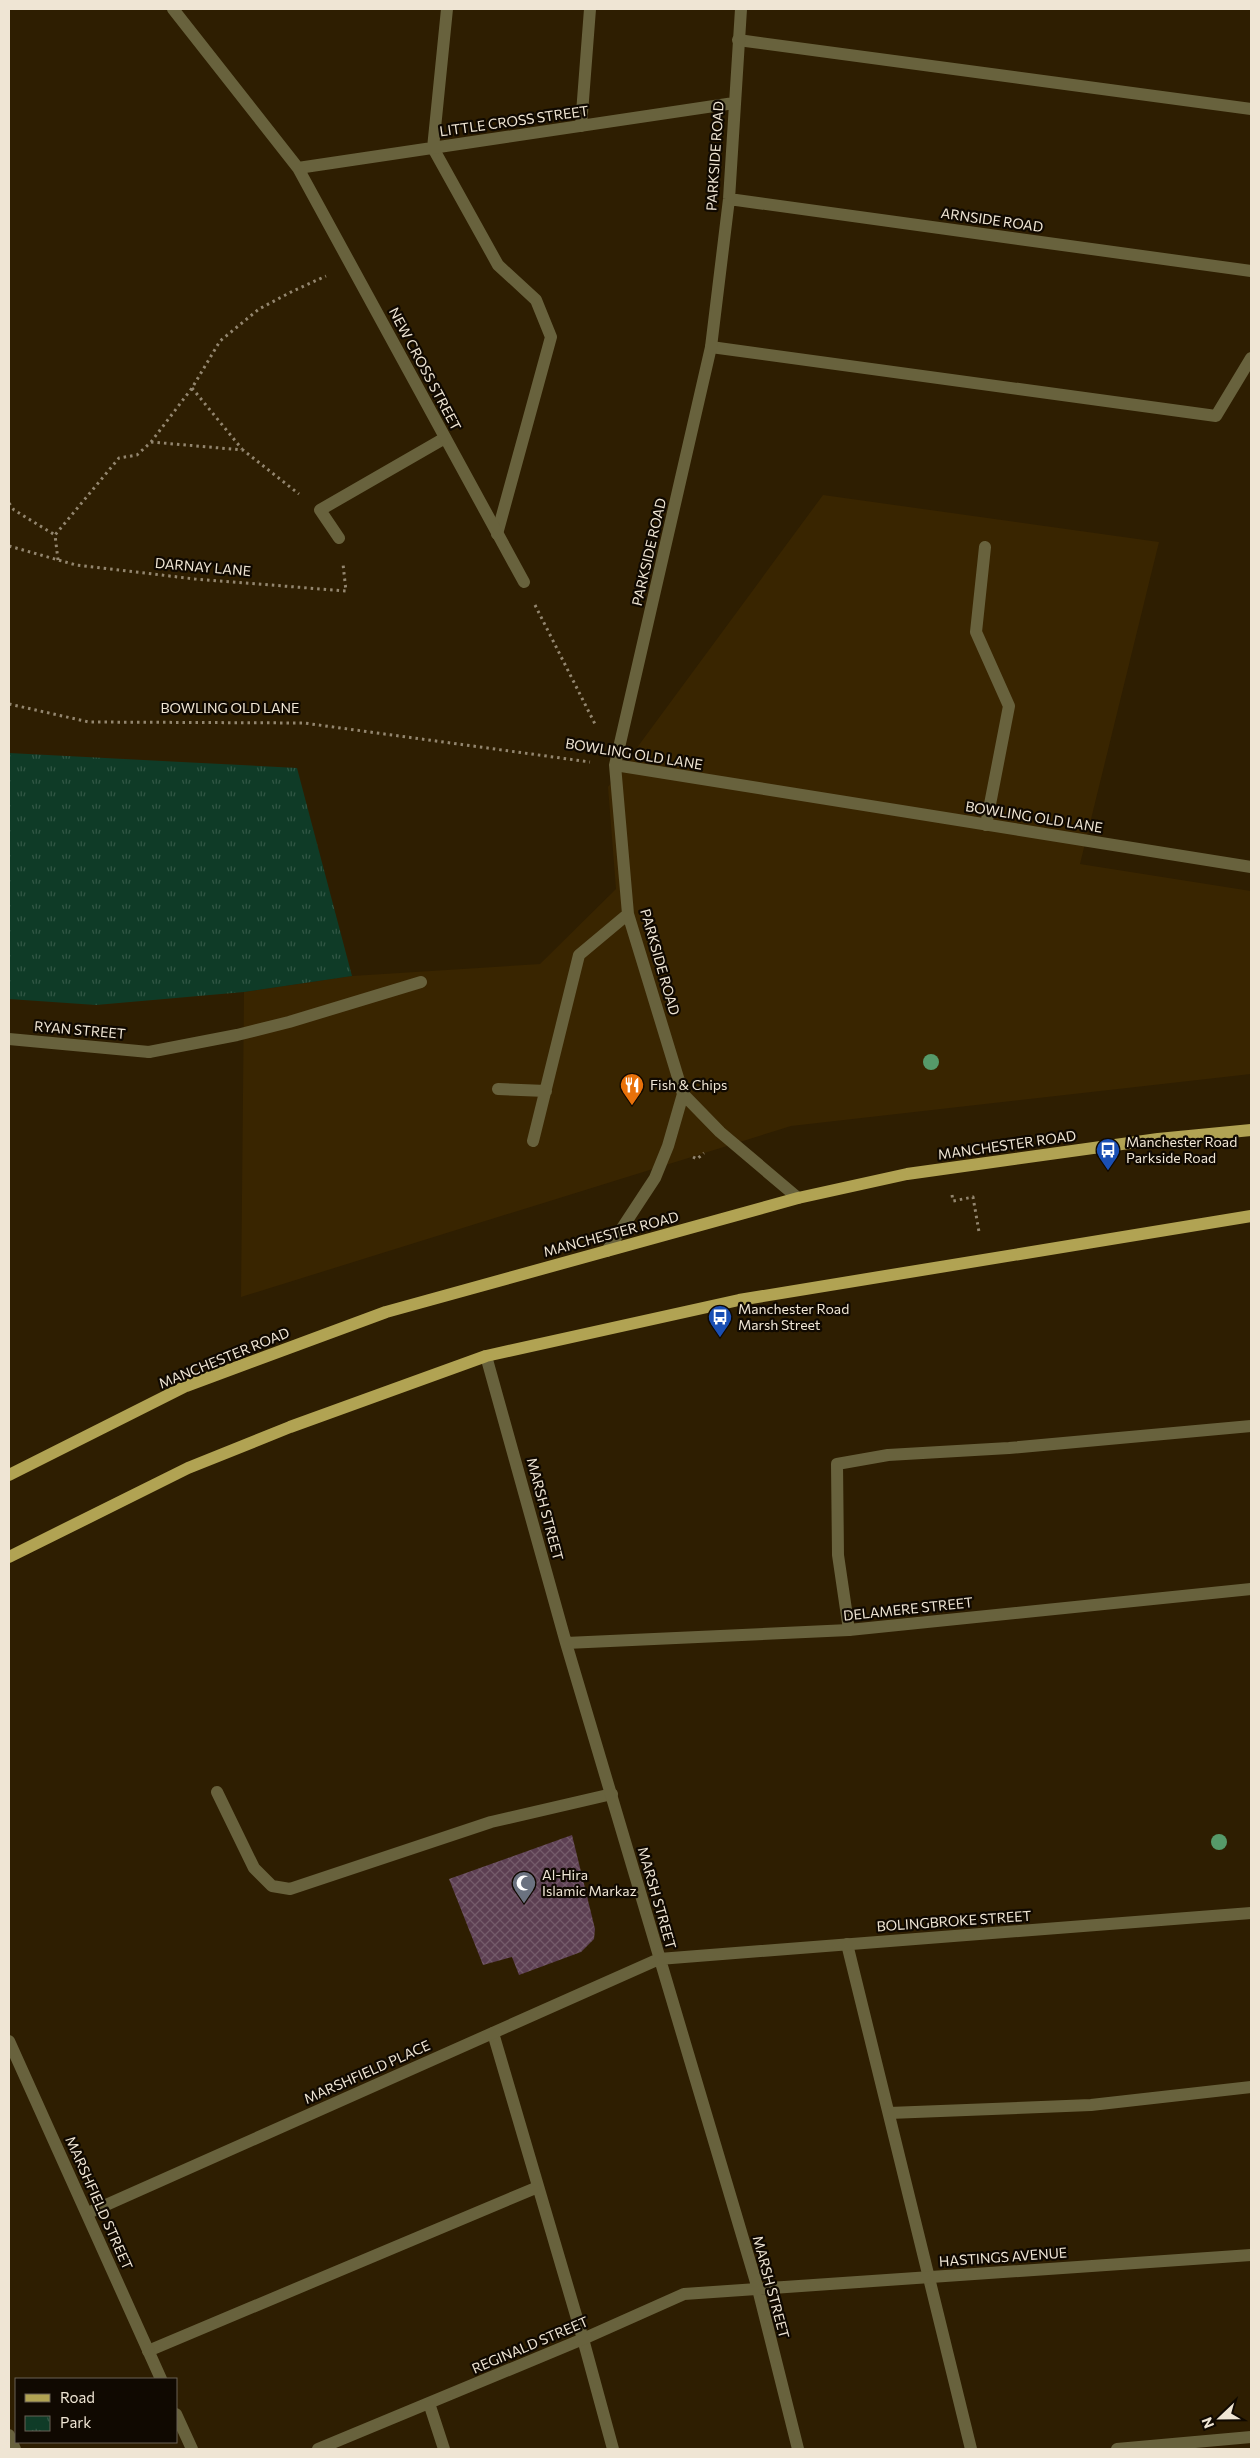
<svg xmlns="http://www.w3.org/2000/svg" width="1260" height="2458" viewBox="0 0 1260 2458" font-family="Commissioner,sans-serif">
  <defs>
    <pattern id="park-tufts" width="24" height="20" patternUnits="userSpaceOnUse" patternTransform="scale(1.25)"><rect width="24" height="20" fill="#0f3b27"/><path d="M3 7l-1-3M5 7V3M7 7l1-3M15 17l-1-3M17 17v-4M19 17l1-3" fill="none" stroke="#325745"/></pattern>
    <pattern id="building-cross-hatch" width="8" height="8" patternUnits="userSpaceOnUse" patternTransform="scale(1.25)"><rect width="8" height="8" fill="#5c3f52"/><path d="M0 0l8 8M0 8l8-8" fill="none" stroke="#745b6a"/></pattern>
  </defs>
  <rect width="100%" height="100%" fill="#2e1e01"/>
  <path fill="#392500" d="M823 495 1159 542 1080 864 1251 891V1074L791 1126 241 1297 244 992 352 976 540 964 616 889 608 787Z"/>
  <path fill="url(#park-tufts)" d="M9 753 297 768 352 976 244 992 96 1005 9 999Z"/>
  <path fill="url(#building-cross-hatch)" d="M572 1835 595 1929 594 1939 581 1952 519 1975 512 1957 483 1965 449 1879Z"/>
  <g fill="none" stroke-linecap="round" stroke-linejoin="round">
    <path stroke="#93866f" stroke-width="3" stroke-dasharray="2.5 4" stroke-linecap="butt" d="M192 388 242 449
      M151 442 243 450 299 494
      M9 503 14 510 55 535
      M9 546 76 565 195 579 346 591 343 564
      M58 560 55 535 119 458 137 455 151 442 192 388 220 341 259 309 293 291 326 276
      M535 605 596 726
      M9 704 89 722 304 723 590 762
      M693 1157 697 1159 704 1153
      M952 1195 953 1201 973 1197 979 1232H981"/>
    <path stroke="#68623d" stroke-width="12" d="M738 40 1251 109
      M581 126 590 9
      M433 148 498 265 536 300 551 337 497 534
      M711 347 1216 416 1251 358
      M339 538 320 510 445 438
      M985 547 976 632 1009 706 986 825
      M149 1052 237 1035 289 1022 421 982
      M849 1630 838 1555 837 1464 888 1455 1009 1448 1251 1426
      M217 1792 254 1868 272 1886 290 1889 491 1822 612 1794
      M847 1944 971 2449
      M493 2033 583 2339 613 2449
      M889 2113 1091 2105 1251 2087
      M148 2351 538 2187
      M9 2435 15 2449
      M1117 2449 1251 2437"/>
    <path stroke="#68623d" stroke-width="12" d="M173 9 298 168 524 582
      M741 9 729 199 711 347 615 765 628 914 683 1094 720 1132 798 1198
      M433 148 447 9
      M298 168 734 103
      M729 199 1251 271
      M615 765 1251 867
      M9 1039 149 1052
      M498 1089 546 1091
      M533 1141 579 955 628 914
      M607 1251 655 1178 668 1146 683 1094
      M486 1356 566 1643 758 2289 798 2449
      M566 1643 849 1630 1251 1589
      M9 2041 161 2379
      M88 2213 659 1959 1251 1913
      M429 2403 444 2449
      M176 2414 192 2449
      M318 2449 583 2339 684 2294 1251 2255"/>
    <path stroke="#b1a353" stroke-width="12" d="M9 1475 186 1386 386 1312 798 1198 907 1174 1158 1139 1251 1130
      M9 1557 188 1468 290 1427 486 1356 739 1300 1251 1216"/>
  </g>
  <g fill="#569a69">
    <circle cx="931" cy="1062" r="8"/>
    <circle cx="1219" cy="1842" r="8"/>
  </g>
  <defs>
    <g id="restaurant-pin" transform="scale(1.25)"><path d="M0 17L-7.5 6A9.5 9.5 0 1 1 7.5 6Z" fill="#e8710a" stroke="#100901"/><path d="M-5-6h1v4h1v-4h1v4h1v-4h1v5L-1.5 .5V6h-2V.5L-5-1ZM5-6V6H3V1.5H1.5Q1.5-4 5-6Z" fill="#fff"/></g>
    <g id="bus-pin" transform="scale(1.25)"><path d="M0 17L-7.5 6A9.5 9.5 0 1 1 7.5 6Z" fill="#1a4fb4" stroke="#100901"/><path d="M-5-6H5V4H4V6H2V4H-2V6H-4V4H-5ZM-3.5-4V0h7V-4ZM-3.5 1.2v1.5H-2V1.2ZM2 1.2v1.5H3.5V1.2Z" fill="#fff"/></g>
    <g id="mosque-pin" transform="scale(1.25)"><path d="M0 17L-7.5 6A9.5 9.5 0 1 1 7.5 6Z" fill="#6b7280" stroke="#100901"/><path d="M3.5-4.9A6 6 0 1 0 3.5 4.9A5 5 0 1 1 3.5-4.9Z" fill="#fff"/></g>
  </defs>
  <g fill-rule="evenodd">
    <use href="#restaurant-pin" x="632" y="1085"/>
    <use href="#bus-pin" x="1108" y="1150"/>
    <use href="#bus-pin" x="720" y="1317"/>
    <use href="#mosque-pin" x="524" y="1883"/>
  </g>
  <g text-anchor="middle" stroke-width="4.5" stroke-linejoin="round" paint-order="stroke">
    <g font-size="14" fill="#efe5d4" stroke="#100901">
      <text transform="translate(514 121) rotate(-8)" y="5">LITTLE CROSS STREET</text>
      <text transform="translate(715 156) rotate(-86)" y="5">PARKSIDE ROAD</text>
      <text transform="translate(992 220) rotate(8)" y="5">ARNSIDE ROAD</text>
      <text transform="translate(425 369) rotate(62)" y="5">NEW CROSS STREET</text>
      <text transform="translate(649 552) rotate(-77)" y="5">PARKSIDE ROAD</text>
      <text transform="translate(203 567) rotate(5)" y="5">DARNAY LANE</text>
      <text x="230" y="713">BOWLING OLD LANE</text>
      <text transform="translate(634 754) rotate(9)" y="5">BOWLING OLD LANE</text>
      <text transform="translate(1034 817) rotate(9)" y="5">BOWLING OLD LANE</text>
      <text transform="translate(660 962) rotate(74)" y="5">PARKSIDE ROAD</text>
      <text transform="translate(80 1030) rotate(5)" y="5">RYAN STREET</text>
      <text transform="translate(1007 1145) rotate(-8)" y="5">MANCHESTER ROAD</text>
      <text transform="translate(611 1234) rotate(-15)" y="5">MANCHESTER ROAD</text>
      <text transform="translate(224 1358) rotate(-22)" y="5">MANCHESTER ROAD</text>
      <text transform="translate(545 1509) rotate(75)" y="5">MARSH STREET</text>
      <text transform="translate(908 1609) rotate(-6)" y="5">DELAMERE STREET</text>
      <text transform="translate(657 1898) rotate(74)" y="5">MARSH STREET</text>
      <text transform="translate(954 1921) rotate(-4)" y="5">BOLINGBROKE STREET</text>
      <text transform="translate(367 2072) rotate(-24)" y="5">MARSHFIELD PLACE</text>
      <text transform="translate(99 2203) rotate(66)" y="5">MARSHFIELD STREET</text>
      <text transform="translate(1003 2257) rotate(-4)" y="5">HASTINGS AVENUE</text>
      <text transform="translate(771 2287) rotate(75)" y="5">MARSH STREET</text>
      <text transform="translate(530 2345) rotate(-23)" y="5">REGINALD STREET</text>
    </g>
    <g font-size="14" fill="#efe5d4" stroke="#100901" text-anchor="start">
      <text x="650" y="1090">Fish &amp; Chips</text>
      <text x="1126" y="1147">Manchester Road<tspan x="1126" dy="16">Parkside Road</tspan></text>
      <text x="738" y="1314">Manchester Road<tspan x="738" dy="16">Marsh Street</tspan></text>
      <text x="542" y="1880">Al-Hira<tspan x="542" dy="16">Islamic Markaz</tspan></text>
    </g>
  </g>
  <rect width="1260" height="2458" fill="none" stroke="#efe5d4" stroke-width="20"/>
  <rect x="15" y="2378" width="162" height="65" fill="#100901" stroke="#696155"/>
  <rect x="25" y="2394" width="25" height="8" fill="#b1a353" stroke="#696155"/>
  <text x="60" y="2403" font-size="15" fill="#efe5d4">Road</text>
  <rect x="25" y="2416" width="25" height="15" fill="url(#park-tufts)" stroke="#696155"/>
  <text x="60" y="2428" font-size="15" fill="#efe5d4">Park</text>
  <g transform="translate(1220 2418) rotate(248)" stroke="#100901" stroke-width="4" paint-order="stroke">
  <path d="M0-4L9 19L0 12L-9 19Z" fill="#efe5d4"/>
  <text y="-8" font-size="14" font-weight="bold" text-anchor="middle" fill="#efe5d4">N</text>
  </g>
</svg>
